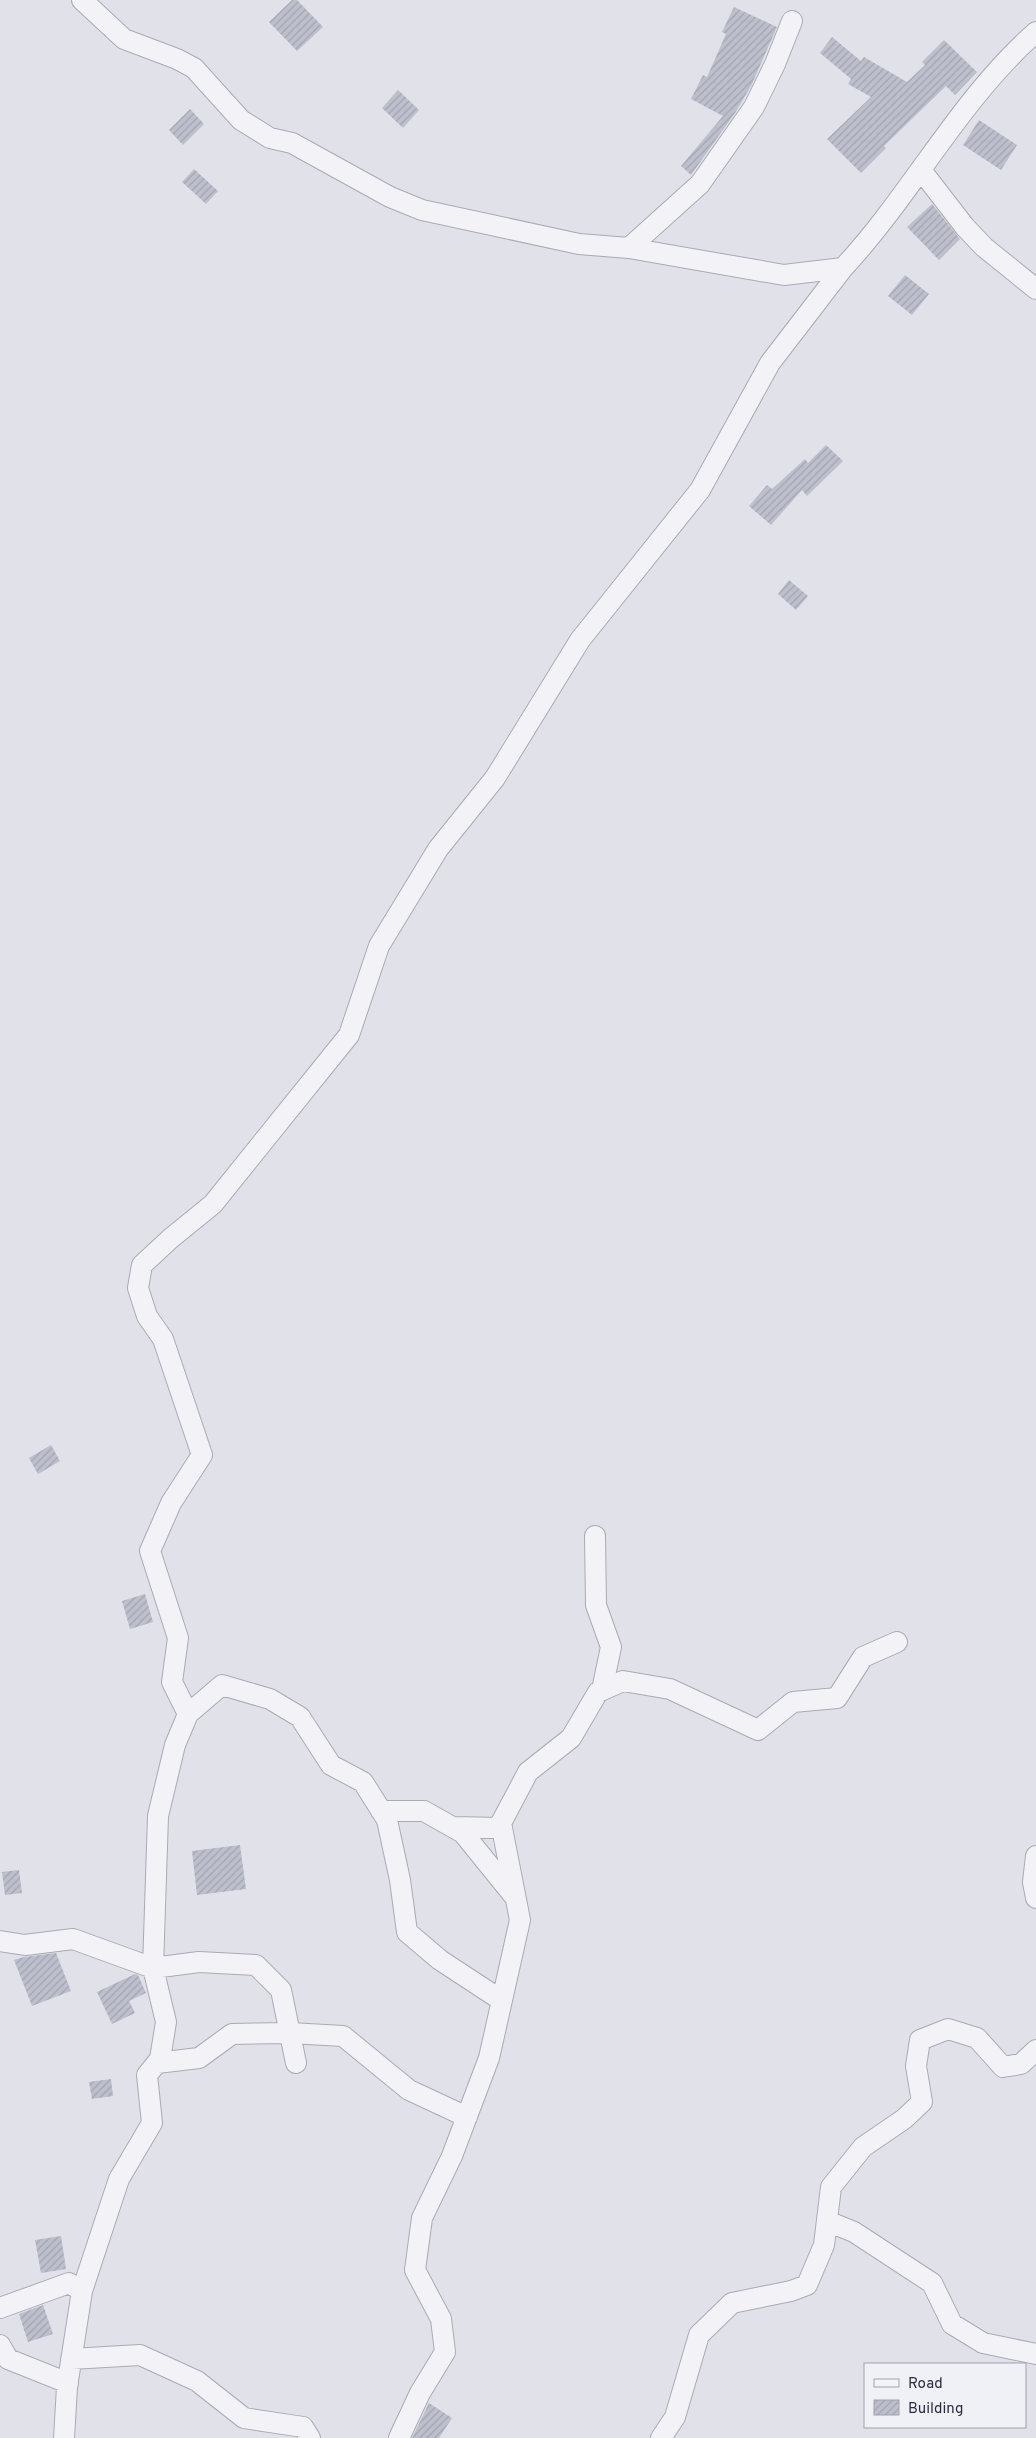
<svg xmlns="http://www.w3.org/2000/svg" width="1036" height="2438" viewBox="0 0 1036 2438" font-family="Overpass,sans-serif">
  <defs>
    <pattern id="building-hatch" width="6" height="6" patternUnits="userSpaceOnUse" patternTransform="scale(1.25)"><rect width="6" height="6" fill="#bdbfcc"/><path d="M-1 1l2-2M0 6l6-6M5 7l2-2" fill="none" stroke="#a2a4b0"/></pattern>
  </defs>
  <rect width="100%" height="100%" fill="#e0e1e9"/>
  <path fill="url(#building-hatch)" d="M292 0H297L323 27 297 51 269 22Z
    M734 7 777 27 751 86 735 113 691 175 681 166 723 116 691 99 703 75 707 77 726 34 722 32Z
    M832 37 861 61 864 57 907 82 925 65 922 62 944 40 977 72 955 95 946 86 884 146 886 148 861 173 827 139 871 97 848 84 851 79 820 53Z
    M398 90 419 110 403 128 382 108Z
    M190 109 204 124 183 145 169 130Z
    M979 120 1017 145 1001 170 963 145Z
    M194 169 218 191 206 204 182 182Z
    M932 204 960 239 939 260 907 227Z
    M905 275 929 294 912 315 888 296Z
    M826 445 843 461 807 496 802 490 771 525 749 506 767 485 772 489 805 459 808 463Z
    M789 580 808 596 796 610 778 594Z
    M51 1445 60 1461 38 1474 29 1458Z
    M145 1594 153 1622 130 1629 122 1601Z
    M240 1845 246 1889 197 1895 192 1851Z
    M19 1870 22 1893 5 1895 2 1872Z
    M56 1953 71 1991 32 2006 14 1960 24 1957Z
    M135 1974 138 1975 146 1993 129 2001 135 2013 112 2024 97 1992Z
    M111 2079 113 2096 92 2099 89 2082Z
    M61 2236 66 2269 41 2273 35 2240Z
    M43 2305 53 2334 28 2342 19 2314Z
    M429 2403 452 2418 439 2438H412Z"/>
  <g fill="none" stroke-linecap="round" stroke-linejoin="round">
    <g stroke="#a9aab6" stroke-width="22">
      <path id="street" d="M82 0 124 39 177 59 194 68 241 120 270 138 292 143 390 197 422 210 579 244 629 248 784 275 843 268C912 194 959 100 1036 32
        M921 170 965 227 984 247 1036 289
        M629 248 700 184 754 107 775 64 792 21
        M595 1536 596 1605 611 1647 602 1690
        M188 1714 222 1685 270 1699 300 1717 331 1765 363 1782 387 1820 400 1880 407 1932 440 1960 501 2000
        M381 1811H424L463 1833 514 1896
        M453 1827 502 1828
        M1036 1856 1033 1882 1036 1898
        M0 1941 25 1945 73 1939 153 1968 199 1962 256 1965 281 1990 296 2063
        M157 2063 199 2058 232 2034 290 2033 343 2036 409 2090 467 2117
        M827 2221 854 2232 932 2283 952 2324 983 2343 1036 2354
        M0 2308 69 2283 82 2291
        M0 2345 8 2359 68 2383
        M71 2359 140 2355 197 2381 244 2418 303 2427 310 2438
        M64 2438 67 2387 82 2291 119 2179 152 2123 147 2075 160 2059 166 2022 153 1968 158 1816 175 1745 188 1714 172 1682 178 1638 150 1551 171 1503 202 1455 163 1339 147 1316 138 1288 142 1265 170 1239 213 1204 349 1035 379 946 438 849 495 778 580 640 700 490 770 363 843 268
        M399 2438 420 2393 445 2352 441 2319 415 2270 422 2218 452 2156 489 2058 520 1920 501 1823 528 1772 571 1738 598 1692 623 1681 670 1689 758 1730 793 1702 837 1698 863 1657 897 1642
        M661 2438 675 2417 699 2335 732 2303 791 2291 807 2285 824 2245 831 2187 863 2147 904 2119 922 2102 916 2066 920 2040 948 2029 977 2038 1003 2067 1021 2064 1036 2050"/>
    </g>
    <use href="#street" stroke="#f3f3f7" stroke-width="20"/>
  </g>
  <rect x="864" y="2363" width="162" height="65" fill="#f0f1f6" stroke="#a0a2ad"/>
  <rect x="874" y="2379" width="25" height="8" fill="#f3f3f7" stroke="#a0a2ad"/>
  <text x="908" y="2388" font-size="15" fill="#292b40">Road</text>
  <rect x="874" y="2400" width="25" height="15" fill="url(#building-hatch)" stroke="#a0a2ad"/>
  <text x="908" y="2413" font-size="15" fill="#292b40">Building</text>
</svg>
